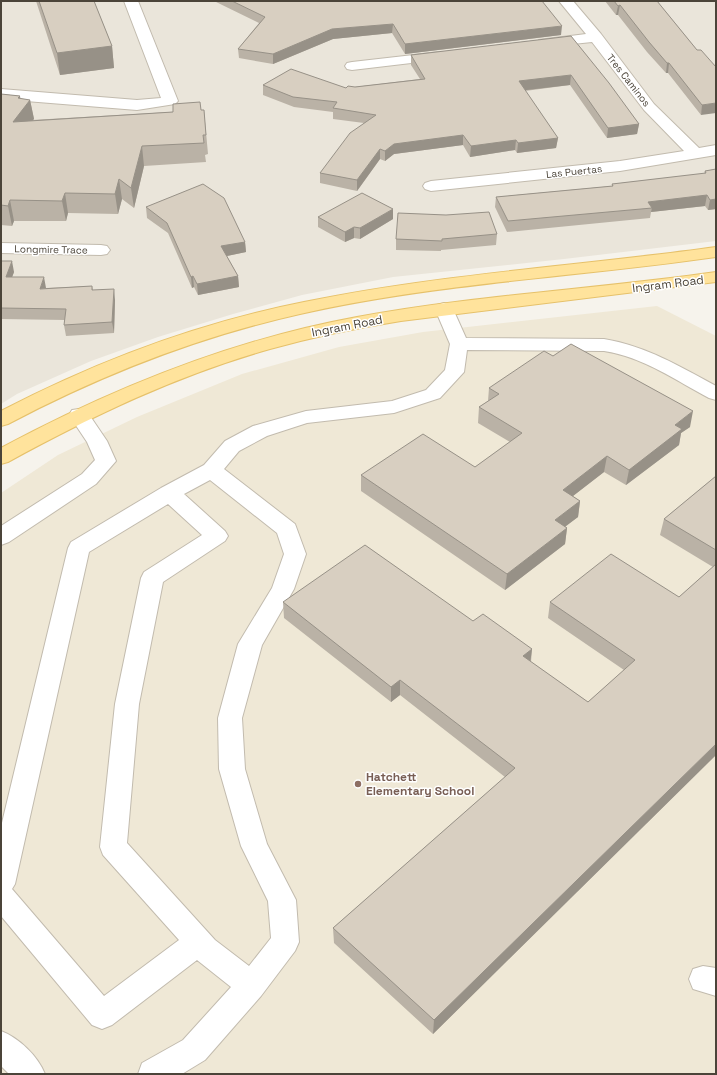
<svg xmlns="http://www.w3.org/2000/svg" width="717" height="1075" viewBox="0 0 717 1075" font-family="'Space Grotesk',sans-serif">
  <rect width="100%" height="100%" fill="#f6f3ec"/>
  <path fill="#eae5da" d="M1 1H716V241L564 259 393 277 302 295 233 314 158 337 91 361 17 394 1 404Z"/>
  <path fill="#efe8d6" d="M657 306 716 336V1074H1V493L58 455 137 417 242 374 339 347 423 332Z"/>
  <g fill="none" stroke-linecap="round" stroke-linejoin="round">
    <g stroke="#c2bbae" stroke-width="2">
      <path id="minor" d="M124 1H138L178 101 175 104 137 110 1 99V89L137 100 161 98Z
        M559 1H573L601 34 654 104 699 148 716 145V155L620 171 431 191 425 189 423 186 425 183 431 181 620 161 684 151 644 110 592 42 544 47 539 46 537 43 539 40 586 34Z
        M440 52 445 53 447 56 445 59 352 70 347 69 345 66 347 63 352 62Z
        M1 243 101 245 107 246 110 250 107 254 101 255 1 253Z
        M444 303 451 305 453 309 466 338 604 339C646 346 679 366 716 386V400L709 398C675 380 643 357 604 351L467 350 464 372 440 398 394 413 307 423 267 436 239 451 224 469 295 524 306 554 294 589 262 645 242 718 245 769 267 844 296 900 299 942 295 951 261 996 205 1060 182 1074H138L142 1063 183 1040 231 987 197 960 112 1025 102 1029 92 1025 1 916V827L68 548 71 542 161 488 204 465 225 441 253 426 306 411 392 401 426 390 445 370 450 344 435 309 437 305ZM210 480 277 533 284 554 272 588 238 644 218 718 219 769 241 846 268 901 271 938 249 966 215 940 127 843 139 704 163 582 225 541 228 536 225 531 184 494ZM168 504 202 535 144 572 141 578 115 704 100 847 103 855 179 940 104 996 12 889 15 884 89 552Z
        M79 409 86 410 107 441 116 461 96 484 9 542 1 545V526L82 474 95 460 87 442 69 415 72 410Z
        M703 966 716 968V996L693 989 689 979 693 969Z
        M1 1031C19 1038 38 1056 45 1074H9L1 1066Z"/>
    </g>
    <g stroke="#e6c16a" stroke-width="2">
      <path id="major" d="M716 247V257C578 277 436 283 300 314 197 337 101 375 8 424L1 426V411C97 361 198 323 304 302 440 274 579 266 716 247Z
        M716 272V282L401 321C357 328 313 337 270 349 178 375 92 416 8 462L1 464V448C113 388 231 340 357 317 476 295 597 289 716 272Z"/>
    </g>
    <use href="#minor" fill="#fff" fill-rule="evenodd"/>
    <use href="#major" fill="#ffe39c" fill-rule="evenodd"/>
  </g>
  <path fill="#bab2a6" d="M36 1H94L112 46 114 68 60 75Z
    M214 1H542L561 35 405 54 392 33 333 39 273 64 239 58 238 49 259 23Z
    M605 1H657L697 50 716 67 701 115 668 73H666L647 52 618 15H616Z
    M571 36 639 124 637 134 607 138 570 85 525 91 558 138 556 148 517 153 515 150 470 157 463 145 394 154 385 161 380 159 357 191 320 183V173L364 123 333 119V112L294 107 263 95V85L346 88 420 79 411 65V55Z
    M1 94 20 96V99L30 100 34 119 32 120 204 110 208 154 205 155 206 162 144 166 134 208 122 199 118 214 68 213 66 221H14L12 226 1 225Z
    M716 169V209L708 210 705 206 651 212 650 218 507 232 495 207 496 197 612 186V184L704 174 705 171Z
    M146 207 245 242 246 252 227 256 238 276 239 287 198 295 194 287 192 288 168 233 147 218Z
    M318 217 393 219 360 239 354 238 345 242 318 227Z
    M497 234 496 245 441 250V251L396 250V239Z
    M1 261 14 272 12 277 46 288 92 286 93 290 115 300 114 333 66 336 64 325 65 320 1 319Z
    M489 388 690 427 681 433 679 445 626 485 604 472 573 496 580 501 578 517 565 526 567 528 565 544 505 590 361 491V475L475 467 510 442 478 423 479 407 488 401Z
    M716 476V755L433 1034 334 943 333 928 505 777 400 695 391 702 284 618 283 602 473 621 532 649 531 662 588 702 624 670 548 618 550 602 679 597 713 567 660 535 664 519Z"/>
  <path fill="#979187" d="M620 5 618 15H616L618 6Z
    M393 24 392 33 333 39 273 64V54L332 29Z
    M562 26 561 35 405 54V44Z
    M112 46 114 68 60 75 57 53Z
    M667 63H669L668 73H666Z
    M571 75 570 85 518 91 519 81Z
    M20 96 22 110 30 100 34 119 16 141 13 122 18 98Z
    M716 103V113L701 115 702 105Z
    M639 124 637 134 607 138 608 128Z
    M463 135V145L394 154 385 161V151L394 144Z
    M558 138 556 148 517 153 518 143Z
    M516 140 515 150 470 157 471 146Z
    M142 146 144 166 134 208 131 188Z
    M380 149V159L357 191V180Z
    M119 179 122 199 118 214 115 194Z
    M65 193 68 213 66 221 62 201Z
    M707 195 705 206 651 212 652 208 648 202Z
    M716 199V209L708 210 710 200Z
    M10 200 14 221 12 226 8 206Z
    M393 209V219L360 239V228Z
    M354 227V238L345 242V232Z
    M245 242 246 252 222 257 221 246Z
    M12 261 14 272 8 288 6 277Z
    M193 276 194 287 192 288 191 277Z
    M238 276 239 287 198 295 197 284Z
    M44 277 46 288 40 289Z
    M114 289 115 300 114 333 112 322Z
    M693 411 690 427 681 433 679 445 626 485 629 470 675 425Z
    M607 456 604 472 560 506 563 490Z
    M580 501 578 517 553 536 555 520Z
    M567 528 565 544 505 590 507 574Z
    M532 649 530 664 523 656Z
    M400 680V695L391 702V687Z
    M716 744V755L433 1034 434 1020Z"/>
  <path fill="#d8cfc1" stroke="#979187" d="M39 1H94L112 46 57 53Z
    M232 1H542L562 26 405 44 393 24 332 29 273 54 238 49 265 17Z
    M614 1H657L697 50H701L716 67V103L702 105 669 63H667L649 42 620 5 618 6Z
    M571 36 609 83 639 124 608 128 571 75 519 81 558 138 518 143 516 140 471 146 463 135 394 144 385 151 380 149 357 180 320 173 350 133 376 115 333 108 337 102 293 97 263 85 291 69 346 88 348 86 355 87 425 79 411 55Z
    M1 94 20 96 18 98 30 100 13 122 173 112V104L200 102 201 110H204L206 135H203L204 143 142 146 131 188 119 179 115 194 65 193 62 201 10 200 8 206 1 205Z
    M716 169V199L710 200 707 195 648 202 652 208 508 221 496 197 613 186 612 184 706 173 705 171Z
    M203 184 224 198 245 242 221 246 238 276 197 284 193 276 191 277 167 223 146 207Z
    M362 193 393 209 360 228 354 227 345 232 318 217Z
    M489 212 497 234 442 239V241L396 239 398 213 446 215Z
    M1 261H12L6 277H44L40 289 92 286V290L114 289 112 322 64 325 66 309 1 308Z
    M571 344 693 411 675 425 682 429 629 470 607 456 563 490 580 501 555 520 567 528 507 574 361 475 423 434 475 467 522 433 479 407 499 394 489 388 544 351 553 356Z
    M716 476V550L664 519Z
    M365 545 473 621 483 614 532 649 523 656 588 702 635 660 550 602 611 554 679 597 716 564V744L434 1020 333 928 515 768 400 680 391 687 283 602Z"/>
  <circle fill="#8d6e63" stroke="#fff" stroke-width="1.5" cx="358" cy="784" r="4"/>
  <g text-anchor="middle" stroke-width="3" stroke-linejoin="round" paint-order="stroke">
    <g font-size="10" fill="#4b4439" stroke="#fff">
      <text transform="translate(629 80) rotate(52)" y="4">Tres Caminos</text>
      <text transform="translate(574 171) rotate(-6)" y="4">Las Puertas</text>
      <text transform="translate(51 249) rotate(1)" y="4">Longmire Trace</text>
    </g>
    <g font-size="12" fill="#4b4439" stroke="#fff">
      <text transform="translate(668 284) rotate(-7)" y="4">Ingram Road</text>
      <text transform="translate(347 326) rotate(-11)" y="4">Ingram Road</text>
    </g>
    <g font-size="12" font-weight="bold" fill="#785e54" stroke="#fff" text-anchor="start">
      <text x="366" y="781">Hatchett<tspan x="366" dy="14">Elementary School</tspan></text>
    </g>
  </g>
  <rect width="717" height="1075" fill="none" stroke="#4b4439" stroke-width="4"/>
</svg>
